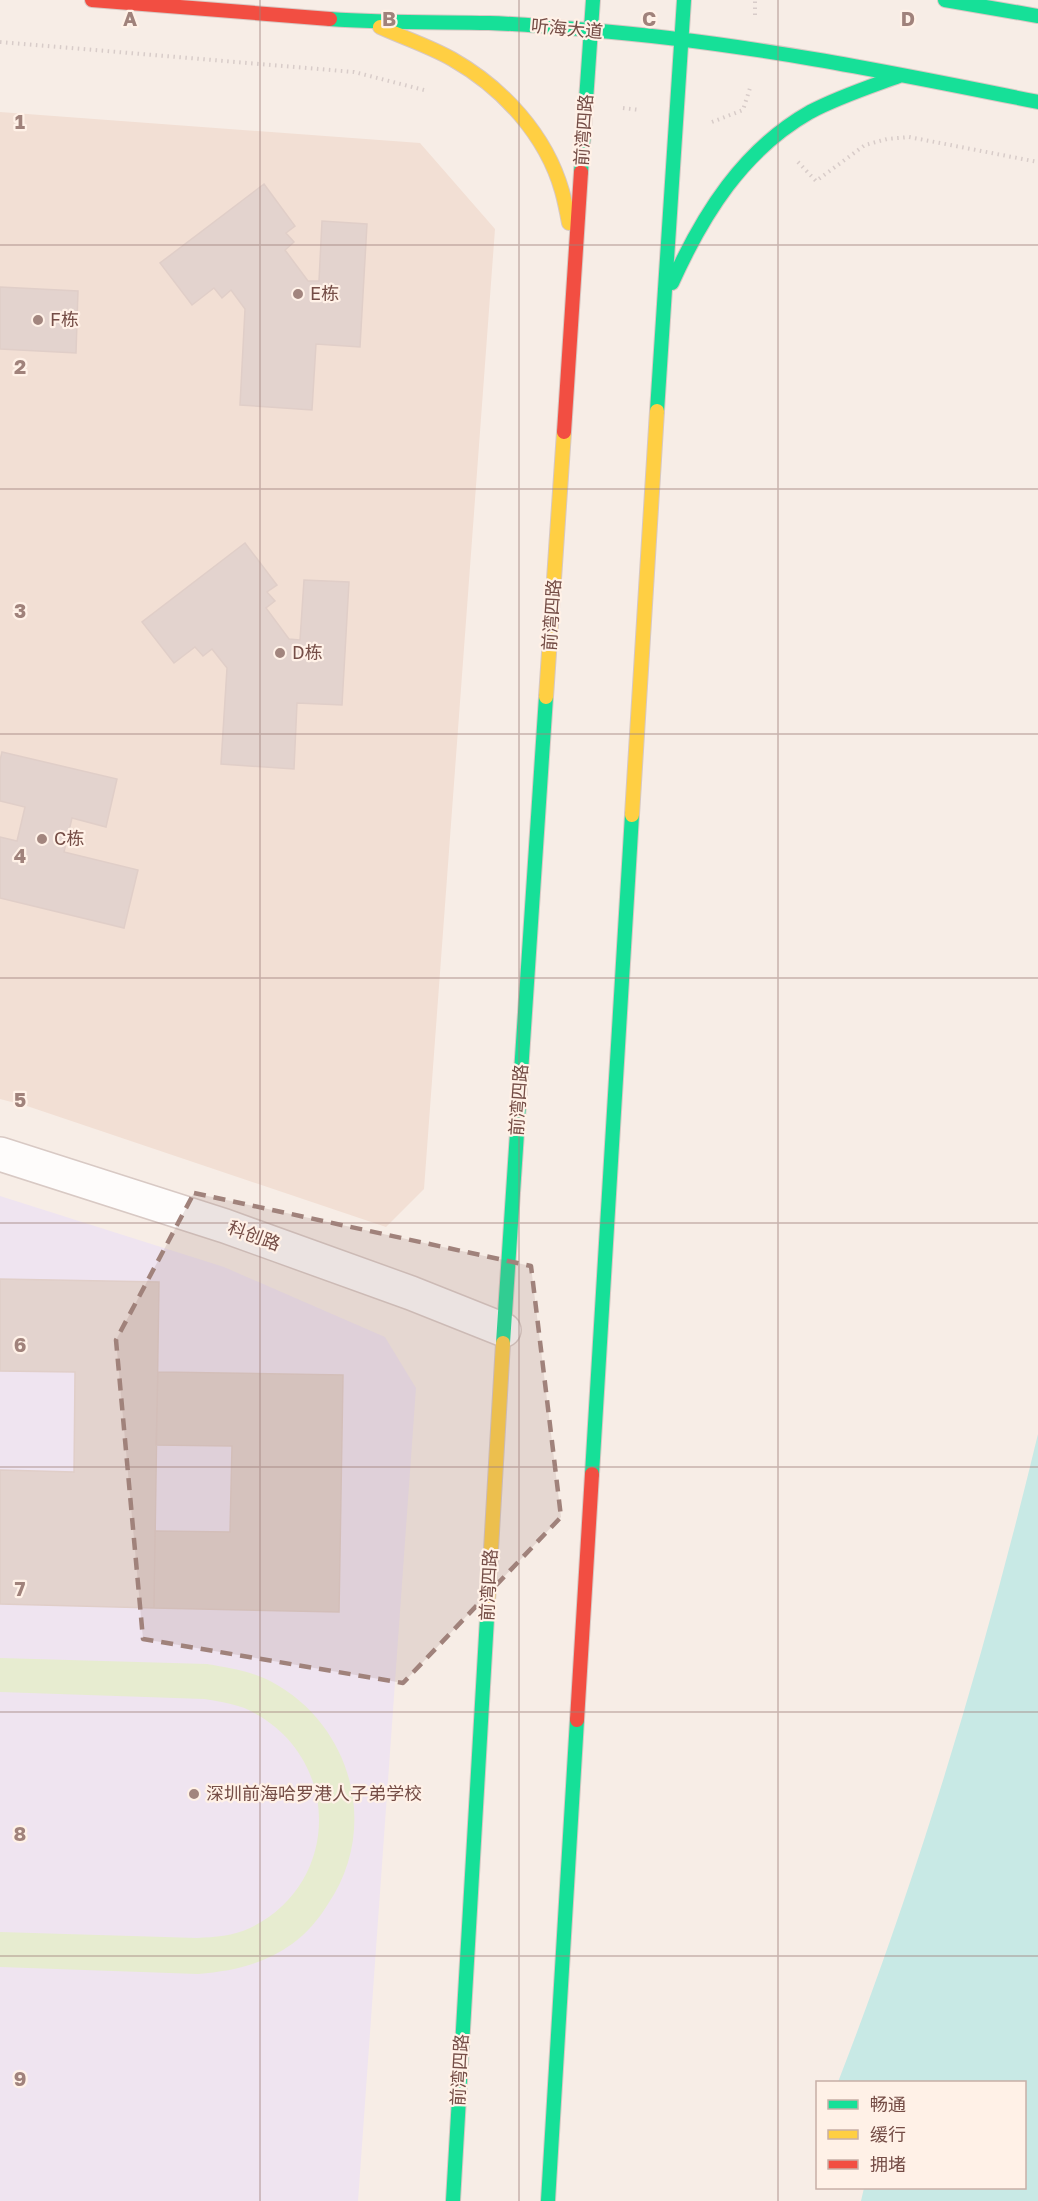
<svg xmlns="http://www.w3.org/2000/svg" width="1038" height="2201" viewBox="0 0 1038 2201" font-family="'Golos Text','Noto Sans SC',sans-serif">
  <rect width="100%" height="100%" fill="#f7ede6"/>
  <path fill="#f2dfd4" d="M0 112 420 143 495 229 424 1189 386 1227 27 1106 0 1099Z"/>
  <path fill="#efe4f0" d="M0 1196 224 1267 385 1337 416 1388 358 2201H0Z"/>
  <path fill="#e7ecd0" d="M0 1658 207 1664C229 1668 252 1671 272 1682 352 1725 380 1828 328 1904 319 1919 306 1934 292 1944 262 1965 233 1971 198 1974L0 1967V1932L197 1938C215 1937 233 1936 250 1928 340 1885 342 1762 256 1714 240 1704 222 1702 204 1699L0 1692Z"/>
  <path fill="#c8e9e5" d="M1038 1434V2201H861L864 2188H1024V2082H838C920 1871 985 1654 1038 1434Z"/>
  <path fill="#e3d3ce" stroke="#e0cec8" stroke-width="1.5" d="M264 184 295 226 286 233 294 242 285 250 308 281H319L322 221 367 224 360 347 316 344 312 410 240 405 245 309 231 290 222 298 214 288 192 305 160 263Z
    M0 287 78 291 76 353 0 349Z
    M245 543 277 585 267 592 275 601 266 608 289 639 300 640 304 580 349 582 342 705 297 703 294 769 221 764 227 668 212 649 203 656 195 647 174 663 142 622Z
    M2 752 117 779 106 827 72 818 64 852 138 870 124 928 0 898V837L17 841 25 807 0 801V760Z
    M0 1279 159 1282 154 1608 0 1604V1470L74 1472 75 1372 0 1371Z
    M158 1372 343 1375 339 1612 154 1608 155 1531 230 1532 232 1446 156 1445Z"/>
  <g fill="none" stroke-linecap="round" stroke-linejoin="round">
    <g stroke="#d8c9c4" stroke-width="36">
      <path id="street" d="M0 1154 225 1226 411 1293 504 1330"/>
    </g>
    <g stroke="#d7c8c3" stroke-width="16">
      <path id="fast" d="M945 0 1038 16
        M330 19C383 23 436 22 489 23 522 24 556 27 589 30 740 42 890 72 1038 102
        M581 172 593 0
        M672 283C703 214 743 150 810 112 838 97 869 87 899 76
        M657 411 684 0
        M503 1343 546 697
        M592 1474 632 815
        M453 2201 488 1601
        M548 2201 577 1720"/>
    </g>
    <g stroke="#d7c8c3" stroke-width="16">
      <path id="slow" d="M380 27C404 38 429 46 452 59 503 88 546 135 562 191 565 202 567 212 569 223
        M546 697 564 432
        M632 815 657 411
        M488 1601 503 1343"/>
    </g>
    <g stroke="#d7c8c3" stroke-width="16">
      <path id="jam" d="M92 0 330 19
        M564 432 581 172
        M577 1720 592 1474"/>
    </g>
    <path stroke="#d8ccc9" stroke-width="4" stroke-dasharray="1.5 4.5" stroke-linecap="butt" d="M755 15V0
      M0 42 354 72 428 91
      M623 108 640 110
      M712 122 743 110 750 88
      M798 162 816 181 865 145 887 139 909 137 1038 162"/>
    <use href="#street" stroke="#fefcfb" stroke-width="33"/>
    <use href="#fast" stroke="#16e098" stroke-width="14"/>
    <use href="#slow" stroke="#ffcf43" stroke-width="14"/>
    <use href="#jam" stroke="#f24e42" stroke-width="14"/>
  </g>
  <path fill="#a0827b" fill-opacity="0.2" stroke="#a0827b" stroke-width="4.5" stroke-dasharray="12 8" stroke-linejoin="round" d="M194 1193 531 1266 561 1517 403 1683 143 1639 116 1340Z"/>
  <path fill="none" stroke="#a0827b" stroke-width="1.5" stroke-opacity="0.55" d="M260 0V2201M519 0V2201M778 0V2201M0 245H1038M0 489H1038M0 734H1038M0 978H1038M0 1223H1038M0 1467H1038M0 1712H1038M0 1956H1038"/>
  <g fill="#a2857e" stroke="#fff1e7" stroke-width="2">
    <circle cx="298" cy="294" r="6"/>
    <circle cx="38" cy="320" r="6"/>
    <circle cx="280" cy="653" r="6"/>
    <circle cx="42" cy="839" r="6"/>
    <circle cx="194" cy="1794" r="6"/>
  </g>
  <g text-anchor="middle" stroke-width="4.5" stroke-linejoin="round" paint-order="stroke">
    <g font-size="18" fill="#754d46" stroke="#fff1e7">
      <text transform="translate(567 29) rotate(5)" y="6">听海大道</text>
      <text transform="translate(584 130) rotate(-86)" y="6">前湾四路</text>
      <text transform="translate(552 615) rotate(-86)" y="6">前湾四路</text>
      <text transform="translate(519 1100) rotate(-86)" y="6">前湾四路</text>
      <text transform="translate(254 1236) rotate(20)" y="6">科创路</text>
      <text transform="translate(489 1585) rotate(-87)" y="6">前湾四路</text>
      <text transform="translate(460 2070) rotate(-87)" y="6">前湾四路</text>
    </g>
    <g font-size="18" fill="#754d46" stroke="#fff1e7" text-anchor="start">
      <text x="310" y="300">E栋</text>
      <text x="50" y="326">F栋</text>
      <text x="292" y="659">D栋</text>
      <text x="54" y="845">C栋</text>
      <text x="206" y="1800">深圳前海哈罗港人子弟学校</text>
    </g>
  </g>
  <g font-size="20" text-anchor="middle" font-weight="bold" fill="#a0827b" stroke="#fff1e7" stroke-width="4.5" stroke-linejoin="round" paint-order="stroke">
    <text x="130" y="26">A</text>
    <text x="389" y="26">B</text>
    <text x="649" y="26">C</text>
    <text x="908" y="26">D</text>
    <text x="20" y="129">1</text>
    <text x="20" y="374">2</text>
    <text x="20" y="618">3</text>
    <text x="20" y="863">4</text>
    <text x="20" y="1107">5</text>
    <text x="20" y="1352">6</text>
    <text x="20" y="1596">7</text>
    <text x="20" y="1841">8</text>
    <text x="20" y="2086">9</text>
  </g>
  <rect x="816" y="2081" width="210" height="108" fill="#fff1e7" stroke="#c8afa7" stroke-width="1.5"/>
  <rect x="828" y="2100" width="30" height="9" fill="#16e098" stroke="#c8afa7" stroke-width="1.5"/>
  <text x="870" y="2111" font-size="18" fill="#754d46">畅通</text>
  <rect x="828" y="2130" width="30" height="9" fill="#ffcf43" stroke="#c8afa7" stroke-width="1.5"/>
  <text x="870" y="2141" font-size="18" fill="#754d46">缓行</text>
  <rect x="828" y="2160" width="30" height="9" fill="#f24e42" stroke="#c8afa7" stroke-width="1.5"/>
  <text x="870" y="2171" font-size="18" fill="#754d46">拥堵</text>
</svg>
